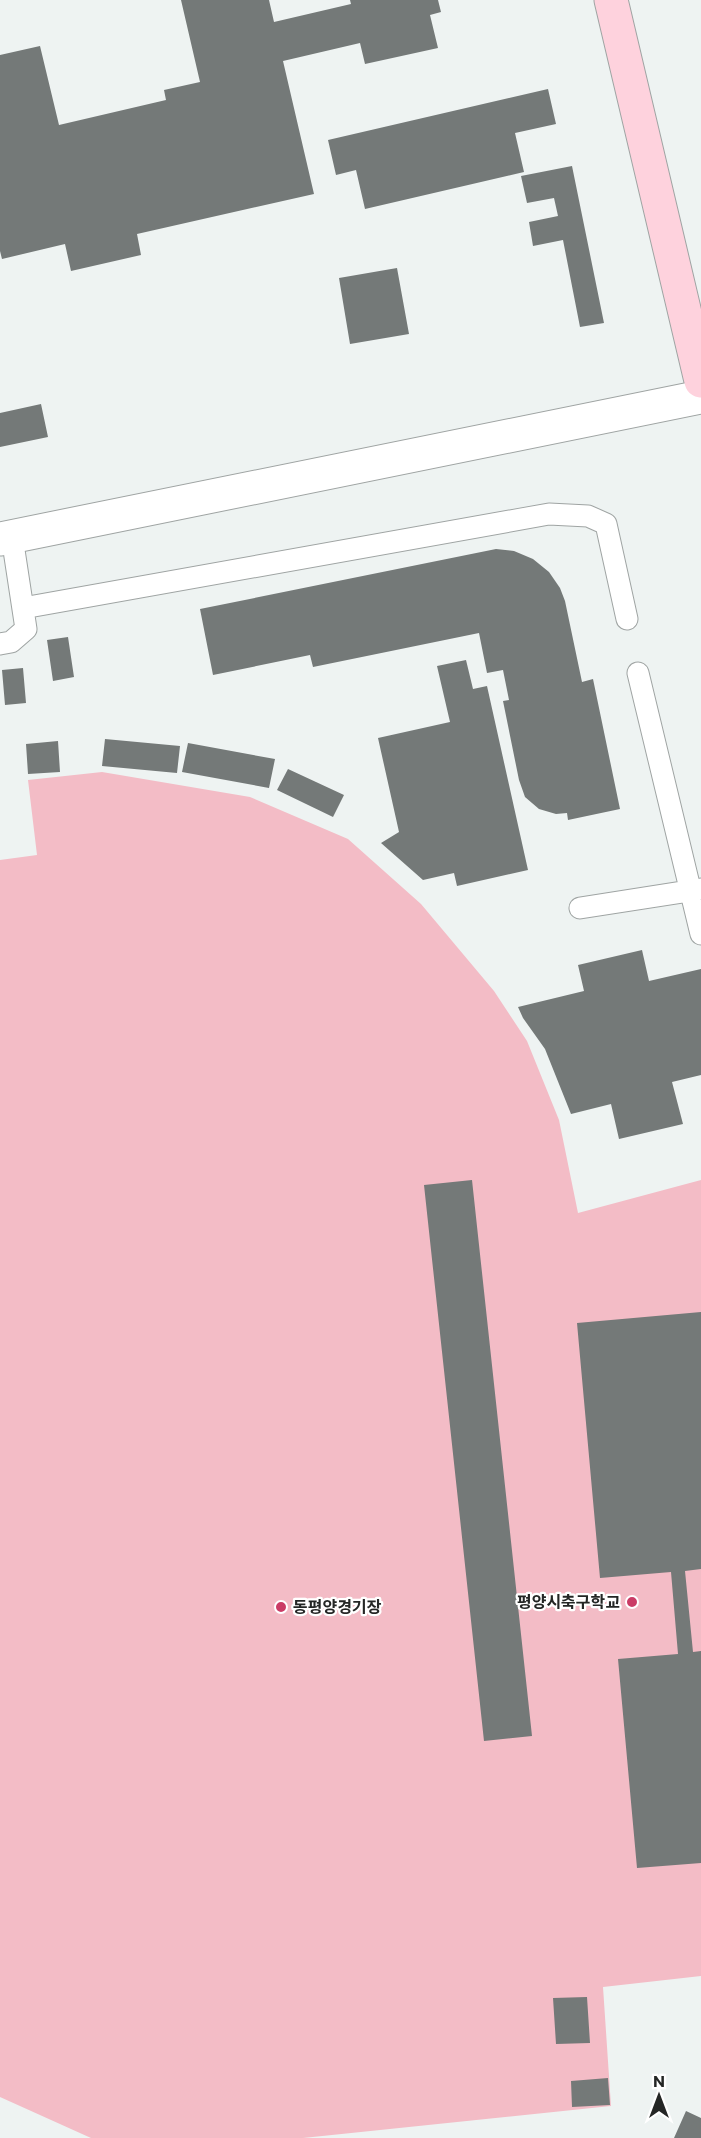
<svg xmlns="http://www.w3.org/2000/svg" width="701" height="2138" viewBox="0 0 701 2138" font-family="Commissioner,'Noto Sans KR',sans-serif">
  <rect width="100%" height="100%" fill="#eef3f2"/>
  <path fill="#f3bcc6" d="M102 772 250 797 348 839 421 904 494 991 527 1041 559 1120 578 1213 701 1180V1976L603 1987 611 2106 303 2138H91L0 2097V860L37 855 28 780Z"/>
  <path fill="#747978" d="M181 0H269L274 22 351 4 350 0H438L441 12 430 15 438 48 365 64 360 43 283 61 314 194 137 234 141 255 71 271 65 244 2 259 0 251V55L40 46 59 125 166 100 164 90 200 82Z
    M548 89 556 124 515 133 524 172 365 209 356 170 336 175 328 140Z
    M572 166 604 323 580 327 563 240 533 246 529 222 558 216 554 198 527 203 521 176Z
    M397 268 409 334 350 344 339 278Z
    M41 404 48 437 0 447V413Z
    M496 549 514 551 533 559 549 572 560 588 565 601 582 682 593 679 620 809 568 820 567 813 556 814 539 809 525 797 519 780 503 701 509 700 503 670 487 673 479 633 313 667 310 655 213 675 200 609Z
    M68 637 74 677 53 681 47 640Z
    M466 660 473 689 487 686 528 870 457 886 454 873 423 880 381 843 399 832 378 738 450 722 437 666Z
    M23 668 26 703 5 705 2 670Z
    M105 739 180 746 177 773 102 766Z
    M58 741 60 772 28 774 26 744Z
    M188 743 275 759 269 788 182 772Z
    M288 769 344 795 333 817 277 790Z
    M642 950 649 981 701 969V1075L672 1082 683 1124 619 1139 611 1104 571 1114 545 1049 523 1018 518 1007 584 991 578 965Z
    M472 1180 532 1736 484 1741 424 1185Z
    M701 1312V1569L685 1571 693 1652 701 1651V1863L637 1868 618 1659 678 1654 671 1572 600 1578 577 1323Z
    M587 1997 590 2043 556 2044 553 1998Z
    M608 2078 610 2105 572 2107 571 2081Z
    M686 2111 701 2118V2138H674Z"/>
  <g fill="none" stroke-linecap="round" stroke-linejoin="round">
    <g stroke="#9fa4a3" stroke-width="23">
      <path id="lane" d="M23 608 549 514 588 516 606 524 627 619
        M0 644 11 642 26 629 12 537
        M638 673 701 934
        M580 908 701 889"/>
    </g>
    <g stroke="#9fa4a3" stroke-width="35">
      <path id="street" d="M0 539 701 397"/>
    </g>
    <g stroke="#9fa4a3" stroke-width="35">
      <path id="secondary" d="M611 0 701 381"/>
    </g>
    <use href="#lane" stroke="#fff" stroke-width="21"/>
    <use href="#street" stroke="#fff" stroke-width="33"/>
    <use href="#secondary" stroke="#fed2dd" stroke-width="33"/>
  </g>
  <g fill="#ca3c66" stroke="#fff" stroke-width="2">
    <circle cx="632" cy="1602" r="6"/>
    <circle cx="281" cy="1607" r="6"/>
  </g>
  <g text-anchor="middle" stroke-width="4.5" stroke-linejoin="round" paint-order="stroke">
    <g font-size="16" font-weight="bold" fill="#242625" stroke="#fff" text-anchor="end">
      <text x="620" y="1608">평양시축구학교</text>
      <text x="293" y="1613" text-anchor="start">동평양경기장</text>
    </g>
  </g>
  <g transform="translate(659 2096)" stroke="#ffffff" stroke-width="4.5" paint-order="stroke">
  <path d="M0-4.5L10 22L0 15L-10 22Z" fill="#242625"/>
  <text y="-9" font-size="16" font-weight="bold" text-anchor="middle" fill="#242625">N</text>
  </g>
</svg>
